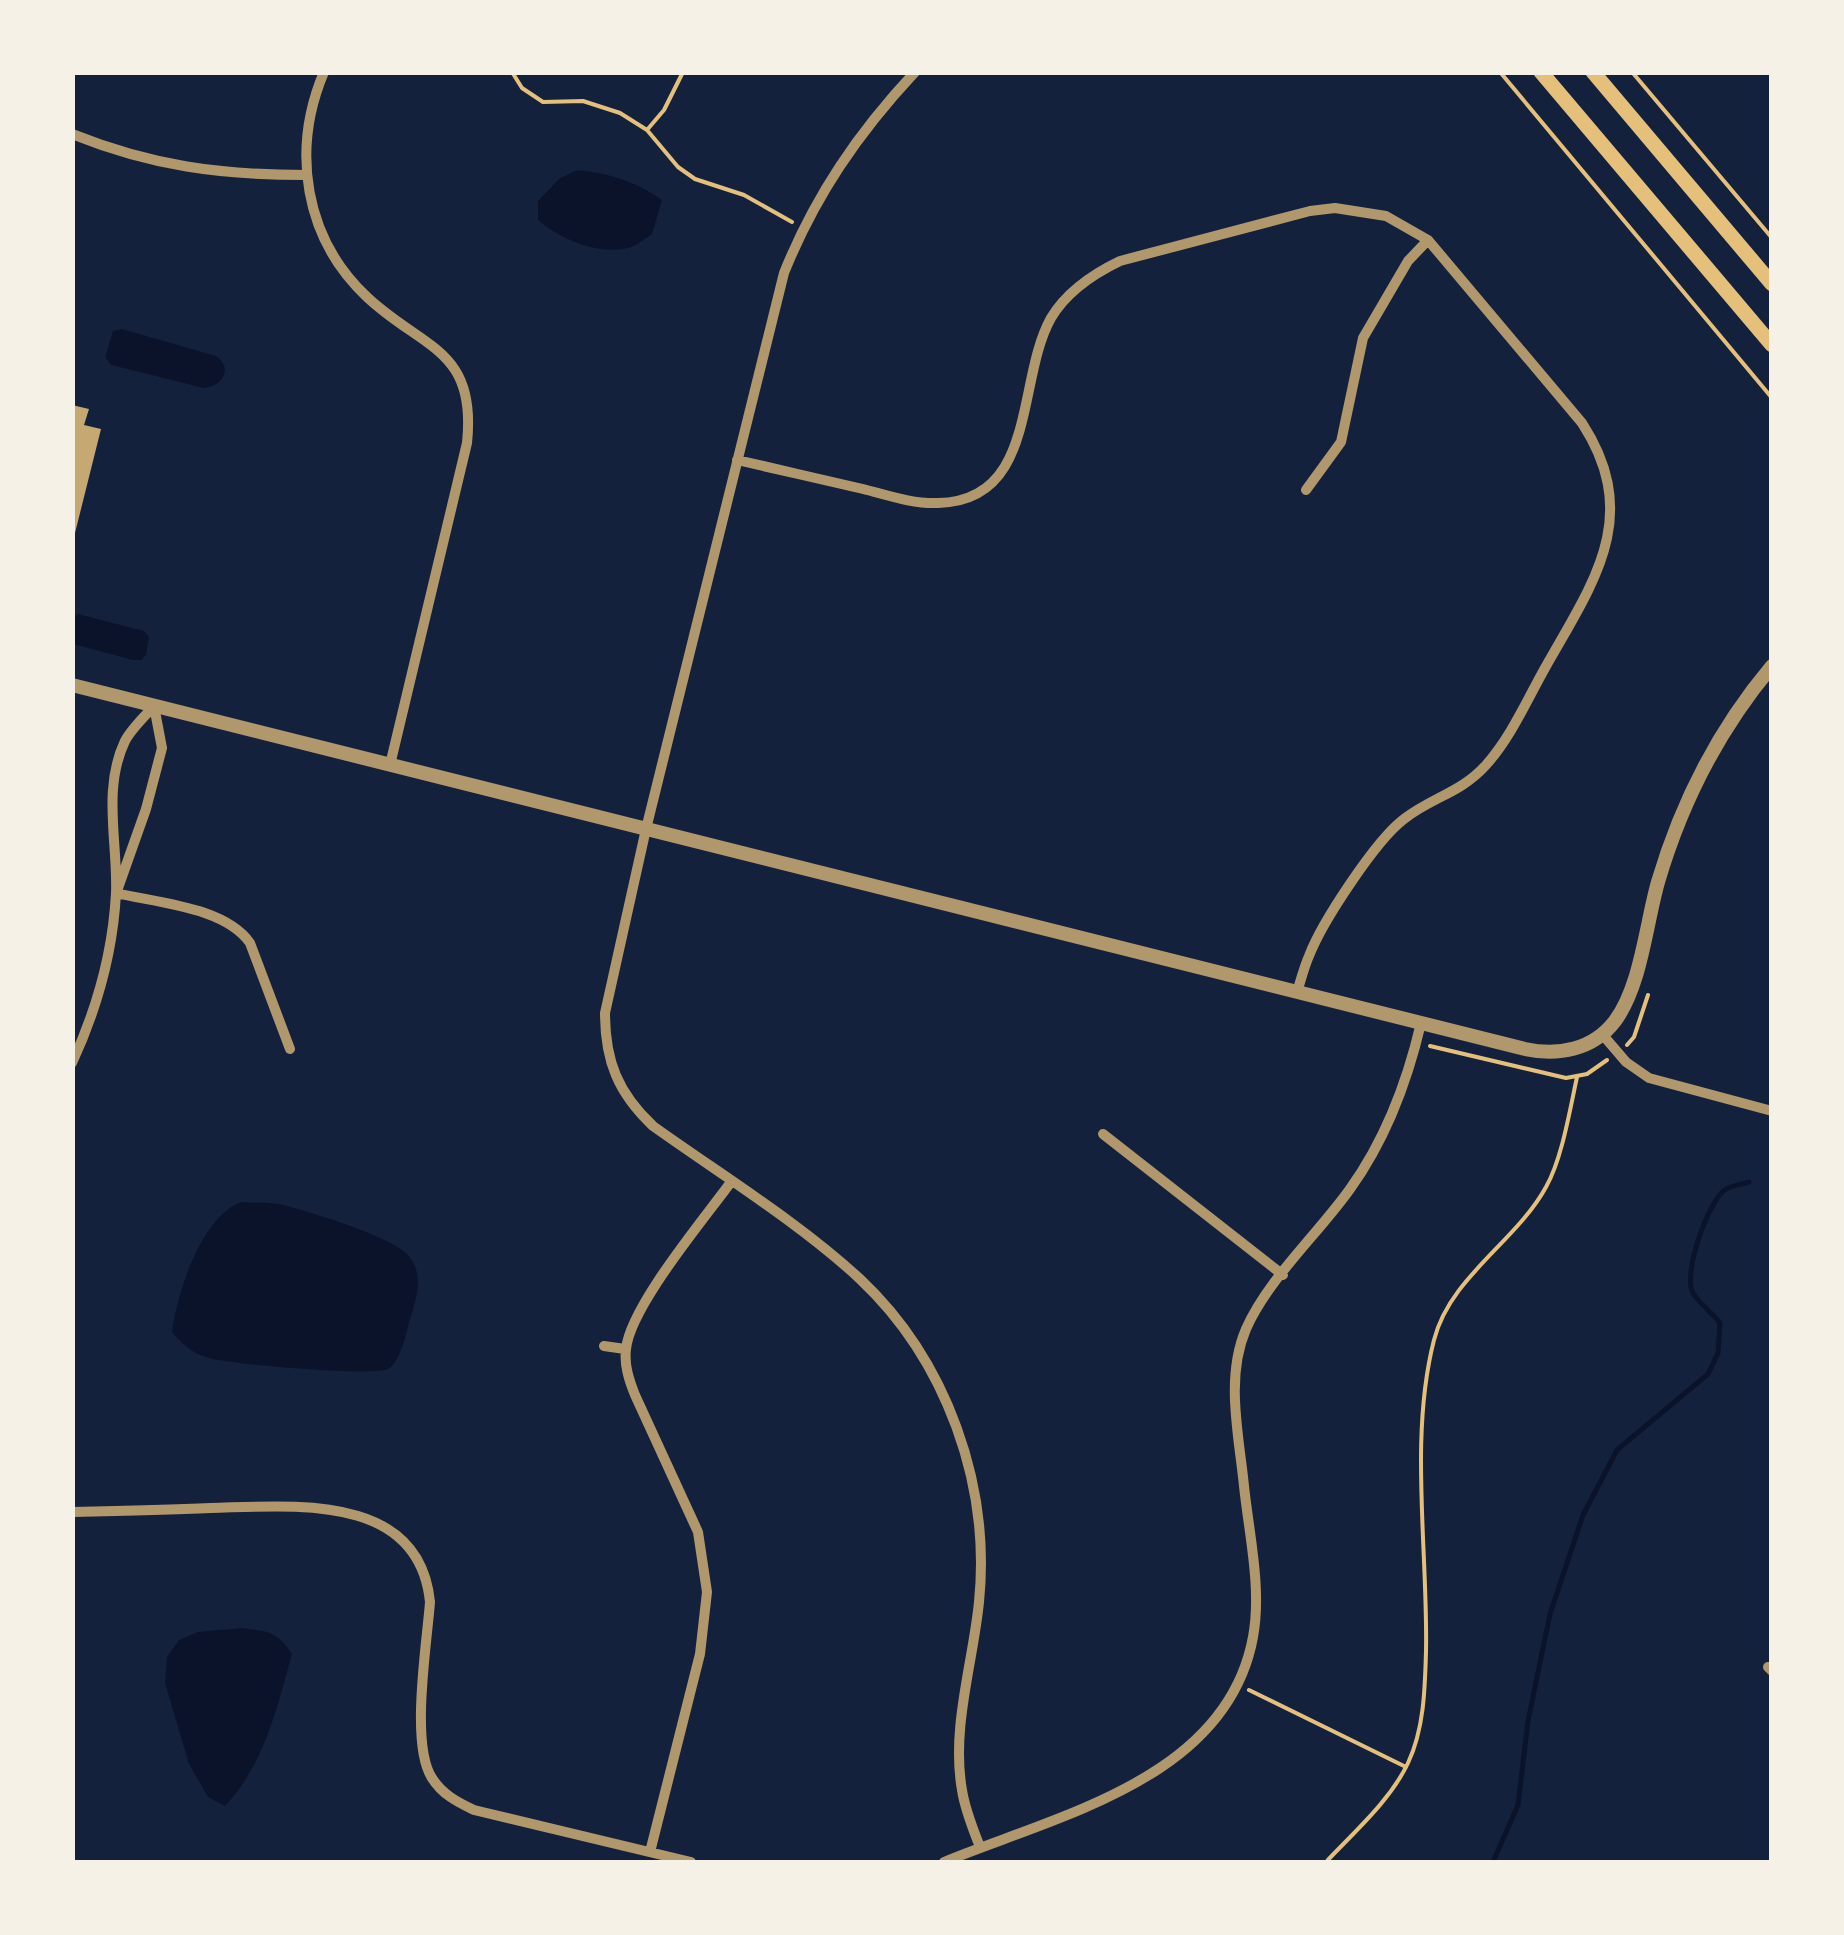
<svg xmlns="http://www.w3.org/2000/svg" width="1844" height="1935" viewBox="0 0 1844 1935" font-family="Overpass,sans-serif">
  <rect width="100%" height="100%" fill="#14213d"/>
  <path fill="#0b132b" d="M578 170C611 174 635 181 662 200L652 234C646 238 638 245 631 247 601 257 560 239 538 220V201L560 178Z
    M122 329 216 356C234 369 222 386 204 388L111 365 105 357 113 331Z
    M78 614 144 631 149 637 146 655 141 660H133L73 644V618Z
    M241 1202C253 1203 267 1202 279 1204 305 1210 390 1236 407 1254 425 1273 417 1297 410 1319 406 1333 402 1357 390 1368 380 1378 229 1364 209 1358 193 1354 182 1344 172 1332 177 1293 201 1217 241 1202Z
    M242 1628C267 1631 278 1632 292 1654 277 1708 264 1765 225 1806L208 1797 189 1764 165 1683 167 1657 179 1640 198 1632Z"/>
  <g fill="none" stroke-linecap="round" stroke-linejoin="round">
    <path stroke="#0b132b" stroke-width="5" d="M1493 1862 1518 1805 1528 1721 1550 1614 1583 1515 1617 1450 1708 1374 1718 1353 1720 1323C1712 1313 1700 1304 1693 1293 1682 1276 1708 1200 1726 1189 1732 1186 1742 1184 1749 1182"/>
  </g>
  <path fill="#c6a872" d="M72 405 89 409 84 425 101 429 74 537Z"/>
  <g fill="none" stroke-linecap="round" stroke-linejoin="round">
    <path stroke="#e5c07b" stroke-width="4" d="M512 72 522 88 543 102 583 101 620 113 647 130 678 167 695 179 744 195 792 222
      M1500 72 1772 398
      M1632 72 1772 238
      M647 130 664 110 683 72
      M1627 1045 1634 1037 1648 995
      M1430 1046 1566 1078 1587 1074 1607 1060
      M1249 1690 1406 1767
      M1326 1862C1354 1832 1390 1801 1408 1763 1424 1729 1425 1689 1426 1651 1428 1551 1409 1437 1434 1340 1450 1277 1516 1242 1546 1187 1562 1159 1570 1109 1577 1077"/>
    <path stroke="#b1986c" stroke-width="10" d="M324 72C291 150 304 238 367 297 422 349 477 348 467 443L390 765
      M915 72C858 133 815 196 784 273L646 829 605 1013C605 1061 618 1093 653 1126 720 1174 800 1223 860 1279 946 1360 991 1484 979 1602 973 1663 951 1728 962 1790 965 1810 973 1829 980 1847
      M72 134C152 166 220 175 306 175
      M737 460C779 470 821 479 863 489 887 495 912 504 938 503 1038 501 1016 380 1051 318 1067 291 1093 274 1120 261L1310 211 1335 208 1386 216 1428 240 1582 423C1643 517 1593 583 1545 668 1527 700 1511 737 1486 765 1461 793 1432 797 1404 819 1376 840 1322 922 1309 956 1304 967 1301 980 1297 992
      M1306 490 1341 442 1363 338 1408 261 1428 240
      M118 888 146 809 162 748 154 706
      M116 893C158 903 225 907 250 943L290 1049
      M1602 1034 1626 1062 1649 1078 1772 1111
      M72 1063C96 1011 113 951 116 893 118 843 102 789 125 741 131 729 145 716 154 706
      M1103 1134 1283 1275
      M604 1346 625 1349
      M72 1512C119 1511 165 1510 211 1508 293 1506 419 1492 430 1602 427 1643 410 1745 432 1778 442 1794 457 1802 474 1810L691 1862
      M1768 1667 1772 1671
      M650 1852 700 1654 707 1592 698 1532 635 1395C629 1380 624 1365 626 1349 630 1307 704 1219 731 1182
      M944 1862C1058 1815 1227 1779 1253 1637 1262 1589 1249 1534 1244 1486 1239 1435 1225 1378 1246 1329 1268 1279 1318 1234 1350 1189 1386 1139 1407 1083 1421 1023"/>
    <path stroke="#b1986c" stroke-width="14" d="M72 685 1525 1049C1558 1056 1593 1050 1615 1021 1641 986 1646 924 1658 882 1681 804 1719 729 1772 666"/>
    <path stroke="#e5c07b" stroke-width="15" d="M1541 72 1772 345
      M1593 72 1772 284"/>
  </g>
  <rect width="1844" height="1935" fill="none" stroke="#f6f1e7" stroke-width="150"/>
</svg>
